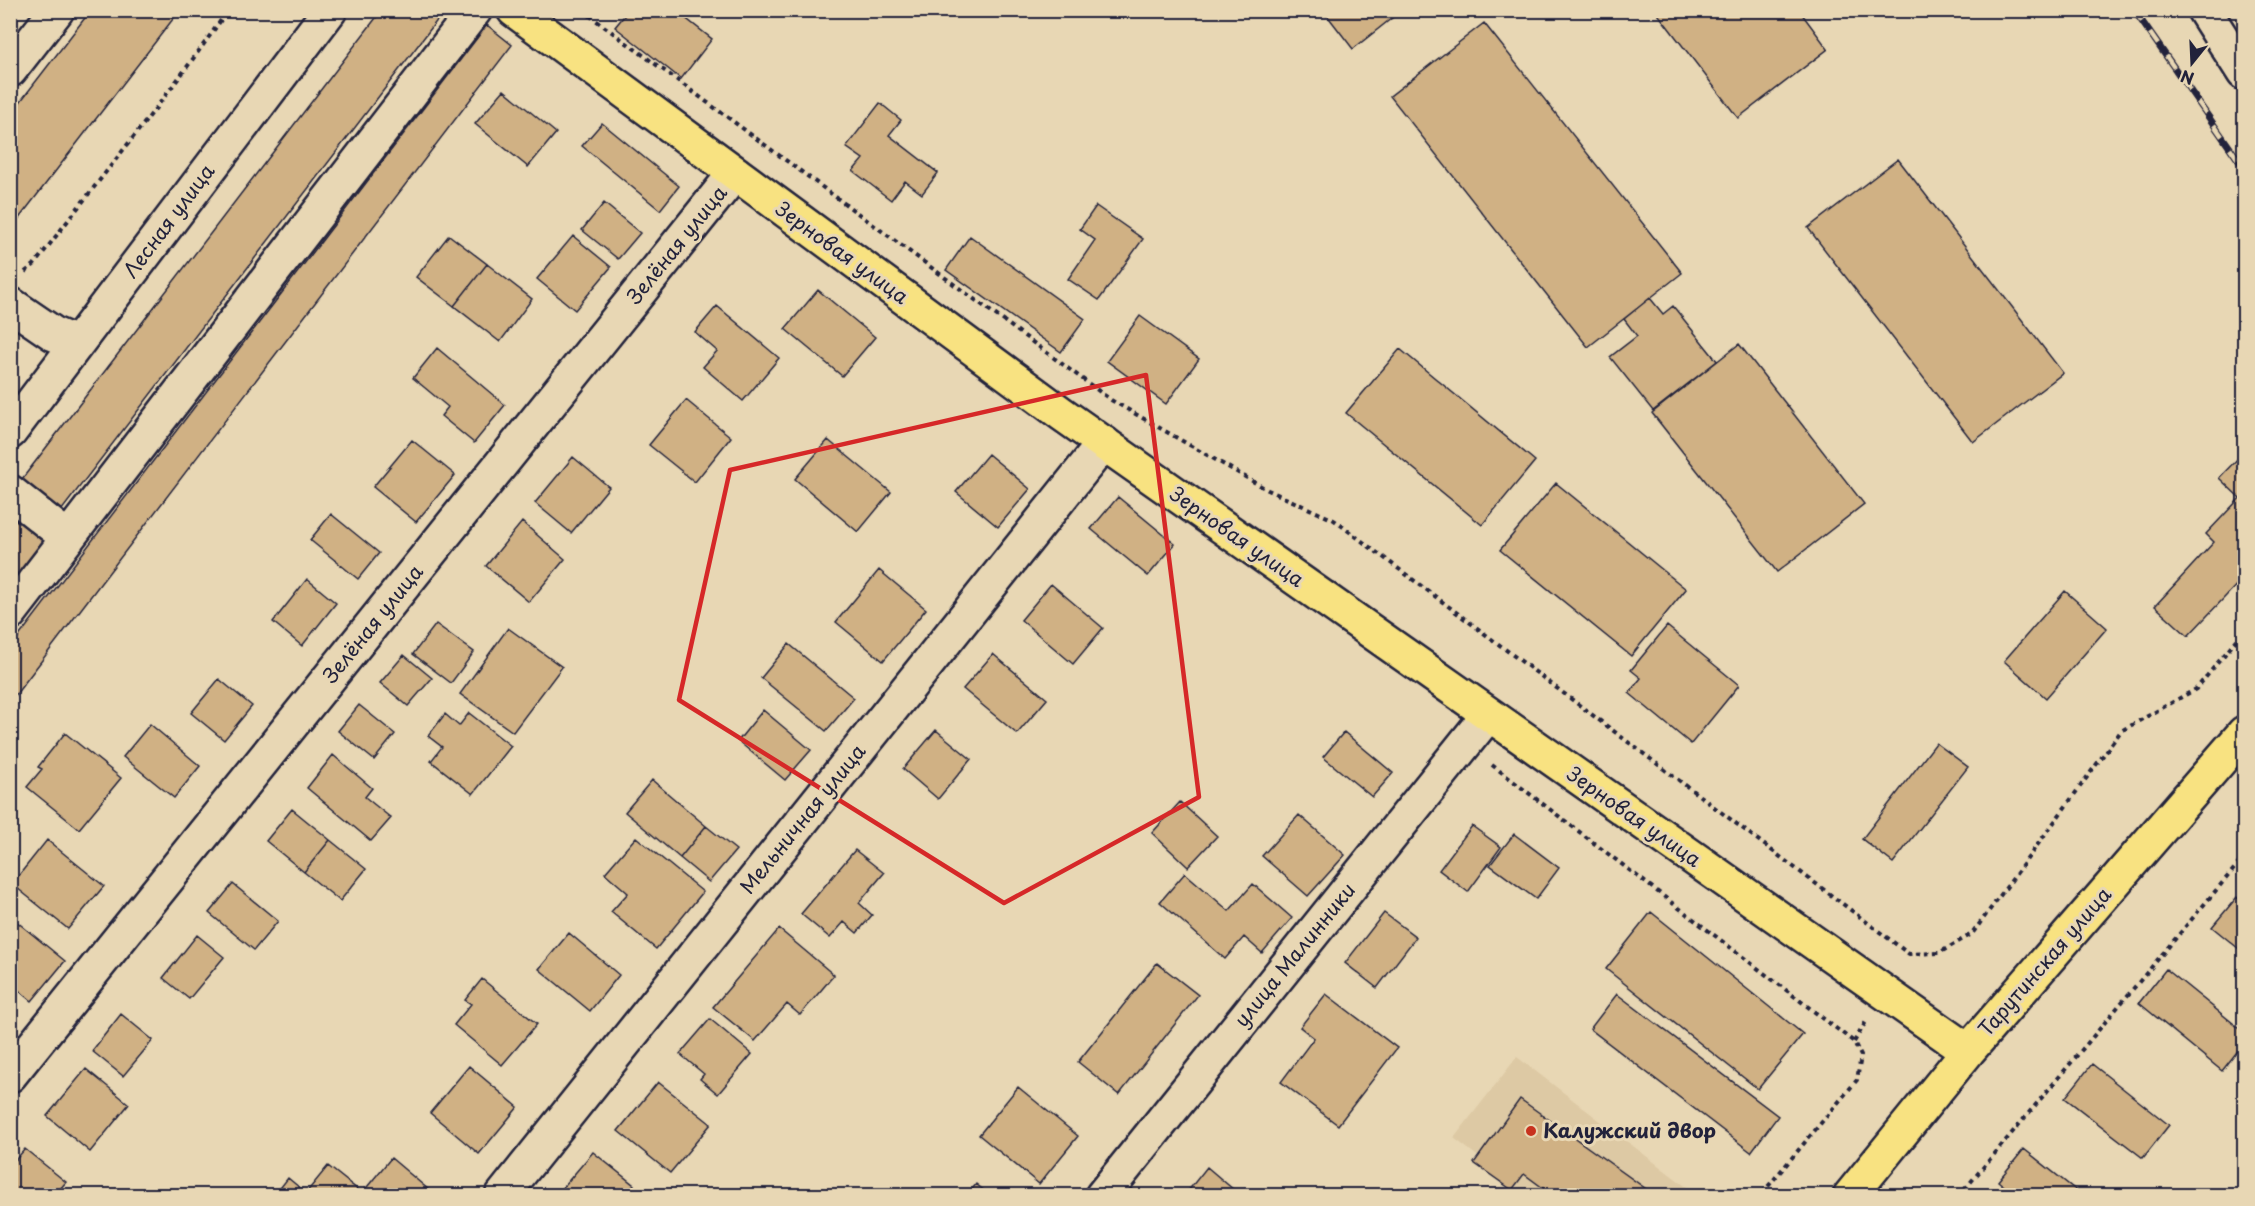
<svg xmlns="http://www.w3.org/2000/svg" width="2255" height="1206" viewBox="0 0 2255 1206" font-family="'Playpen Sans',sans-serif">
  <rect width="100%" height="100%" fill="#e8d7b4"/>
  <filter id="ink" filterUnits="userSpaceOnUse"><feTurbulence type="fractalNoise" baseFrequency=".0167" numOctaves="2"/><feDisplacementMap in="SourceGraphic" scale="12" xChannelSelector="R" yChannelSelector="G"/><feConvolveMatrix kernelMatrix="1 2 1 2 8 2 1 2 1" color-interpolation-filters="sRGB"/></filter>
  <g filter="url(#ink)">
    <path fill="#ddc9a4" d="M1517 1057 1697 1195H1528L1454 1138Z"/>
    <path fill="#d0b184" stroke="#22223b" stroke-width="1.5" d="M91 10H180L10 230V115Z
      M382 10H445L58 515 19 483Z
      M629 10H675L712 39 681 79 615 27Z
      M1323 10H1402L1353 49Z
      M1655 10H1799L1828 49 1738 118Z
      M1484 23 1682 273 1588 347 1390 96Z
      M487 25 512 45 10 702V648Z
      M504 90 556 133 528 167 475 124Z
      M880 103 901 120 889 135 938 173 922 194 905 181 891 200 853 171 863 159 846 147Z
      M602 123 679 186 660 210 582 146Z
      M1898 159 2063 373 1973 442 1808 228Z
      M604 203 640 233 618 259 582 230Z
      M1096 206 1143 239 1099 300 1068 279 1095 240 1080 229Z
      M449 235 487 264 454 306 416 277Z
      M573 236 611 267 575 310 537 279Z
      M970 236 1085 319 1061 352 946 270Z
      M487 264 532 299 500 342 454 306Z
      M818 290 875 337 842 376 785 329Z
      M1650 298 1663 314 1673 306 1717 361 1653 411 1610 357 1637 336 1624 319Z
      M717 306 779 358 743 401 703 367 717 351 695 332Z
      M1140 316 1199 359 1166 404 1107 361Z
      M1739 344 1864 504 1777 572 1652 413Z
      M437 348 505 405 474 443 441 416 448 407 413 378Z
      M1400 349 1535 461 1482 525 1346 413Z
      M686 400 731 437 695 482 649 445Z
      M412 440 455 475 416 522 373 487Z
      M828 440 891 492 858 532 795 479Z
      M2244 452V577L2188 636 2155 606 2214 542 2206 534 2240 498 2219 478Z
      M988 454 1030 489 998 527 956 492Z
      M573 457 609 487 571 533 535 503Z
      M1556 483 1686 589 1631 656 1500 550Z
      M1118 497 1175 544 1148 576 1091 529Z
      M10 507 50 538 10 589Z
      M331 514 379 553 358 579 310 540Z
      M522 522 565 559 529 602 486 566Z
      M879 570 926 609 883 661 836 622Z
      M307 579 336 603 302 646 273 622Z
      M1051 584 1103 628 1073 664 1021 620Z
      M2065 591 2107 628 2046 698 2004 661Z
      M436 624 474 652 451 683 413 654Z
      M1667 626 1739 685 1691 744 1629 693 1641 678 1631 670Z
      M508 628 562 667 513 732 460 694Z
      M789 644 854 698 826 731 761 678Z
      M993 654 1047 699 1017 734 963 689Z
      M404 655 432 678 408 706 380 683Z
      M219 679 252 706 224 740 191 713Z
      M359 705 395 734 374 760 338 731Z
      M763 710 811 750 785 780 738 741Z
      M469 713 511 746 473 794 431 761 442 747 428 736 445 714 459 726Z
      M150 724 200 766 174 798 123 757Z
      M936 730 971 759 938 799 903 769Z
      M1344 732 1393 773 1372 797 1323 757Z
      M65 733 121 778 79 829 27 787 42 769 38 767Z
      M1936 743 1968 767 1893 863 1862 839Z
      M333 755 372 788 365 797 391 818 371 841 307 788Z
      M652 780 706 826 680 858 625 812Z
      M1180 802 1217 836 1188 867 1152 833Z
      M292 809 330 840 304 872 266 841Z
      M1299 815 1345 855 1308 896 1262 856Z
      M706 826 736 850 709 882 680 858Z
      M1472 826 1501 847 1468 892 1439 870Z
      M1514 834 1559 868 1536 899 1490 865Z
      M636 837 703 892 656 949 611 912 628 893 605 873Z
      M47 840 104 886 68 929 12 884Z
      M330 840 366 869 340 901 304 872Z
      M855 850 884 873 859 903 872 915 857 933 844 922 830 938 801 914Z
      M1185 873 1229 911 1253 884 1292 918 1262 953 1244 937 1225 959 1160 902Z
      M233 884 278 921 254 950 209 913Z
      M2237 897 2244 903V953L2212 927Z
      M1651 912 1803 1034 1758 1089 1606 969Z
      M1384 913 1416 937 1377 988 1345 963Z
      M16 921 65 961 32 1001 10 983V927Z
      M779 929 834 975 800 1015 787 1004 755 1041 713 1007Z
      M569 933 619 975 590 1011 539 969Z
      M197 935 224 957 189 999 163 978Z
      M1157 963 1198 995 1119 1095 1078 1062Z
      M2166 969 2244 1032V1043L2222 1071 2139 1003Z
      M482 979 537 1024 502 1065 454 1025 471 1004 465 1000Z
      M1326 994 1397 1048 1338 1125 1281 1082 1314 1038 1300 1027Z
      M1617 994 1778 1116 1751 1152 1590 1029Z
      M121 1014 153 1040 123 1076 92 1051Z
      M710 1019 752 1054 718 1094 700 1079 704 1074 680 1054Z
      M2092 1064 2169 1125 2143 1158 2065 1098Z
      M469 1066 518 1107 479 1154 430 1113Z
      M86 1069 129 1104 90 1152 47 1116Z
      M658 1082 711 1124 670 1173 618 1131Z
      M1018 1087 1078 1136 1039 1184 979 1135Z
      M1520 1099 1656 1196H1554L1524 1174 1512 1190 1474 1163Z
      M25 1149 66 1182 54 1196H10V1166Z
      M2024 1149 2083 1196H2016L1998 1181Z
      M593 1152 634 1185 626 1196H563L559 1192Z
      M391 1158 436 1196H368L363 1192Z
      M328 1166 358 1190 354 1196H274L288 1178 306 1193Z
      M1207 1167 1241 1196H1184Z
      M976 1184 991 1196H967Z"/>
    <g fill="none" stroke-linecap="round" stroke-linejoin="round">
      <g stroke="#22223b" stroke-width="38">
        <path id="minor" d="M2204 10 2244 73
          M10 70 57 10
          M10 304 54 334 76 343
          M10 432 330 10
          M10 492 68 538
          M10 613 475 10
          M10 1075 735 173
          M502 1196 1104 443
          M1102 1196 1488 715"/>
      </g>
      <g stroke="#22223b" stroke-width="38">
        <path id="major" d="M514 10 1062 414 1968 1051
          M1850 1196 1968 1051 2244 733"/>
      </g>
      <path stroke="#22223b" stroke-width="4" stroke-dasharray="4.5 4.5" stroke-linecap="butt" d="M582 10 1111 400 1268 490 1334 520 1909 954 1939 953 1972 934 2121 731 2196 689 2244 631
        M25 272 34 265C98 180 167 98 228 10
        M1492 765 1854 1042 1861 1056 1857 1080 1760 1196
        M1854 1042 1867 1020
        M1959 1196 2244 857"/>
      <use href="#minor" stroke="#e8d7b4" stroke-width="33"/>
      <use href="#major" stroke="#f8e281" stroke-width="33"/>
      <g stroke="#22223b" stroke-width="7">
        <path id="rail" d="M2134 10 2244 168"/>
      </g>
      <use href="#rail" stroke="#e8d7b4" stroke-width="4.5" stroke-dasharray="14" stroke-linecap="butt"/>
    </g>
  </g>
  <path fill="none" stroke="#d62828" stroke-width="4.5" stroke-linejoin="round" d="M1146 375 1199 797 1004 903 679 700 730 470Z"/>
  <circle fill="#c8321e" stroke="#e8d7b4" stroke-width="2" cx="1531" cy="1131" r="6"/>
  <g text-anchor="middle" stroke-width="6" stroke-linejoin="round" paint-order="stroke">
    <g font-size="20" fill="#22223b" stroke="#e8d7b4">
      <text transform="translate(169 221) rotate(-53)" y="7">Лесная улица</text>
      <text transform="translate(677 245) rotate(-51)" y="7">Зелёная улица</text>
      <text transform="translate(842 253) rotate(36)" y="7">Зерновая улица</text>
      <text transform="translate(1237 537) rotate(35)" y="7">Зерновая улица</text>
      <text transform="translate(373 624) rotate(-51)" y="7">Зелёная улица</text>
      <text transform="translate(1634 817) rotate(35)" y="7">Зерновая улица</text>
      <text transform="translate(803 819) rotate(-51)" y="7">Мельничная улица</text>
      <text transform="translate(1295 955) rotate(-51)" y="7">улица Малинники</text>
      <text transform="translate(2045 962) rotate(-49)" y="7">Тарутинская улица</text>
    </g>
    <g font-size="20" font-weight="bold" fill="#22223b" stroke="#e8d7b4" text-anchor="start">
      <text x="1543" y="1138">Калужский двор</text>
    </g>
  </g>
  <rect width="2255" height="1206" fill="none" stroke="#e8d7b4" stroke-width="36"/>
  <rect x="18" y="18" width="2219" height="1170" fill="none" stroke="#22223b" stroke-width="2" filter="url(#ink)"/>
  <g transform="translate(2192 63) rotate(198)" stroke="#e8d7b4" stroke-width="4.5" paint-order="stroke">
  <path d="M0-4.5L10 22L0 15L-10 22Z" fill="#22223b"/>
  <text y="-9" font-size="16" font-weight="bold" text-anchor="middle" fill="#22223b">N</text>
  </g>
</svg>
